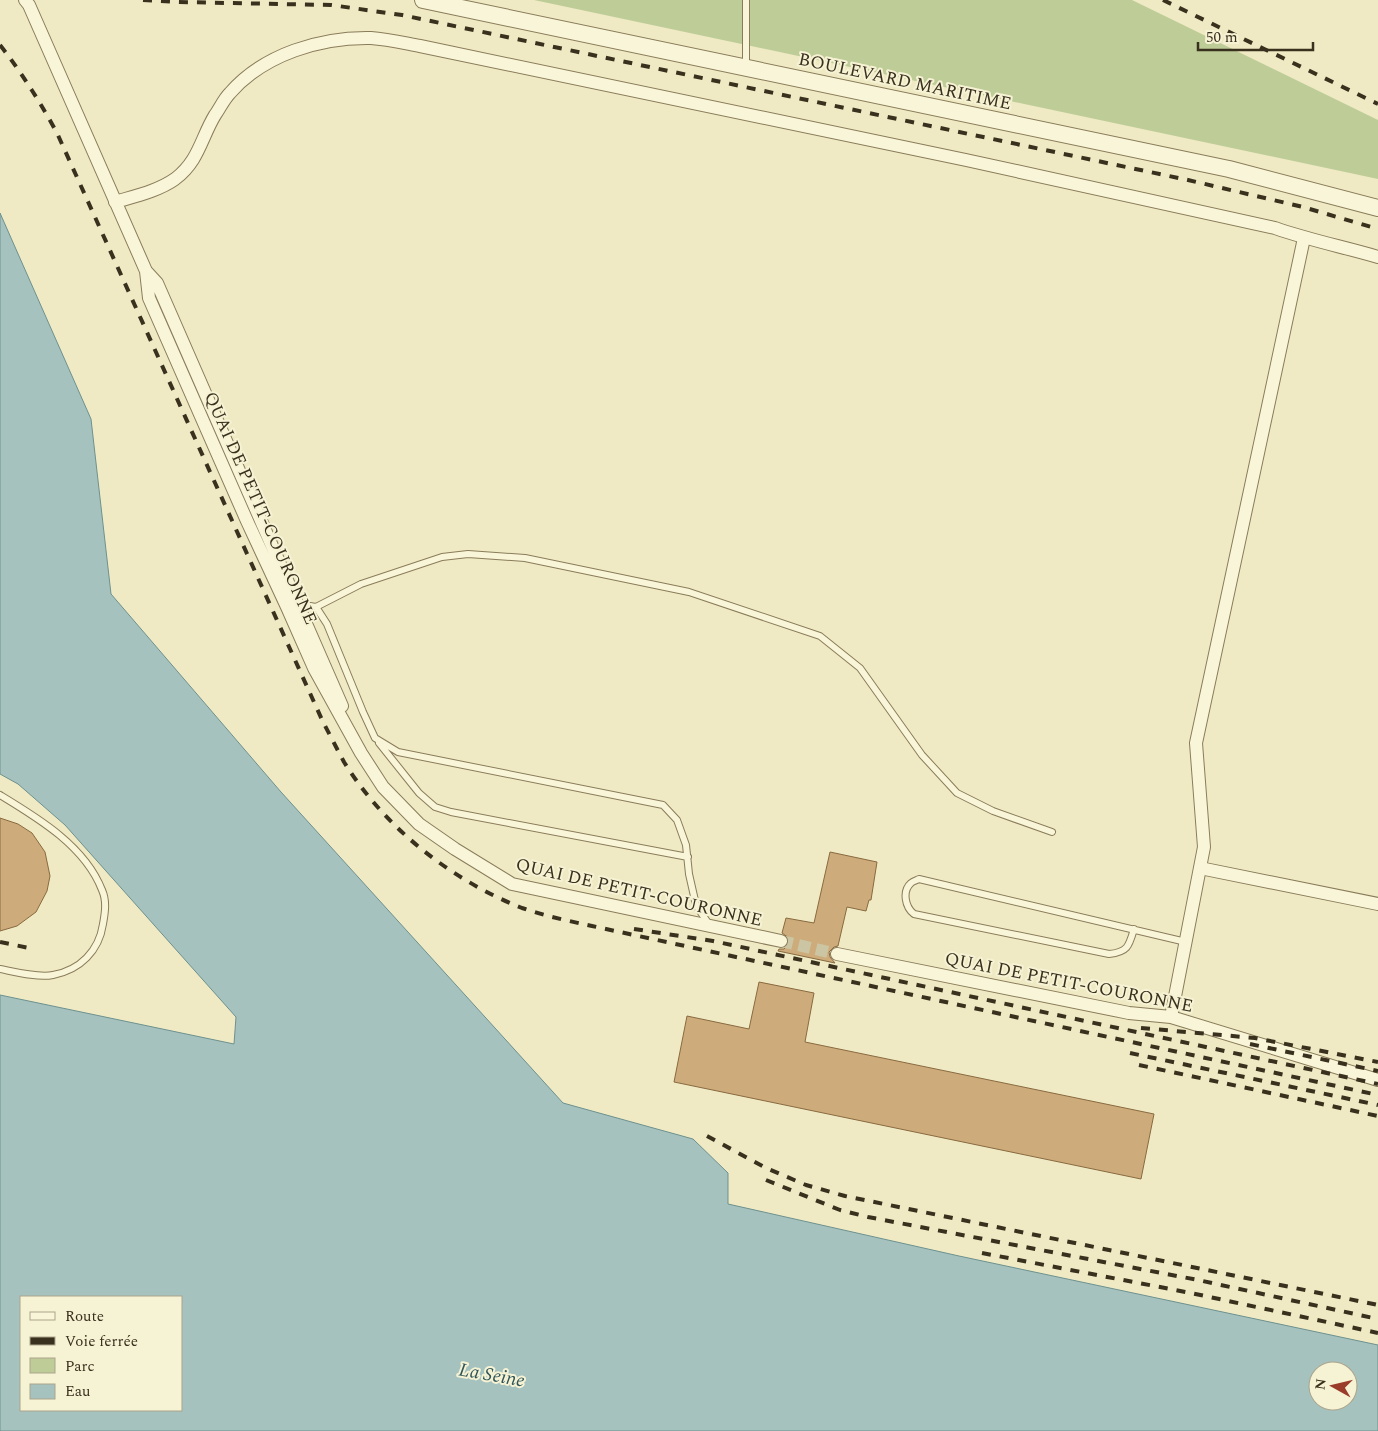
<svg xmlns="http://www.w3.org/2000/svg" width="1378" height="1431" viewBox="0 0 1378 1431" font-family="Spectral,serif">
  <rect width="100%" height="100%" fill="#efeac4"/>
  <path fill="#becd98" d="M534 0H1132L1378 120V179Z"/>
  <path fill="#a6c2bf" stroke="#6d918e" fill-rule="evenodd" d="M0 213 91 419 111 594 281 792 563 1103 693 1139 728 1173V1204L959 1256 1378 1345V1431H0V995L234 1044 236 1017 65 825 18 784 0 774ZM21 1297H181V1410H21ZM1318 1371H1348V1401H1318Z"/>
  <path fill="#cdab7a" stroke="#896a40" d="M0 818 18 824 32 833 45 852 50 876 47 891 36 912 17 926 0 931Z
    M830 852 877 862 871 900H869L866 911 847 907 838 946 834 947 829 952 830 957 835 963 778 951 779 949H784L789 943V938L782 933 786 918 814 923Z
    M759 982 814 993 805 1042 1154 1114 1141 1179 674 1082 687 1016 749 1029Z"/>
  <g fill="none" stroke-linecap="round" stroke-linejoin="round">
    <path stroke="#cbc5a3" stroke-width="12" stroke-dasharray="12 6" stroke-linecap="butt" d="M781 941 837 954"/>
    <g stroke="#8a7c5a" stroke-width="8">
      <path id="service" d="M746 67V0
        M298 604 316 607 327 624 363 712 375 738 398 752 663 805 677 820 686 845 689 874 696 905 710 926
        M316 607 361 584 442 557 468 554 525 558 689 592 820 636 860 668 922 755 957 793 993 811 1052 832
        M379 743 419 793 435 807 451 812 688 857
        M0 795C38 818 85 846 102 890 107 901 105 913 103 924 99 951 80 970 53 975 38 978 15 972 0 969
        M1134 929C1129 946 1128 952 1109 954L914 914C905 907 902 891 911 883 913 881 917 880 919 879L1186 942"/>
    </g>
    <g stroke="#8a7c5a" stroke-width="14">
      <path id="minor" d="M25 0 29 5 146 271 149 298 247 521 287 607 314 668 361 753 383 787 419 824 455 849 512 884 781 941
        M115 202C135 196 158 191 175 179 199 161 201 138 215 115 220 108 224 99 230 93 264 54 321 37 371 38 387 39 404 43 420 46L966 160 1275 228C1309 240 1344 247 1378 257
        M146 271 157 283 342 706
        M1200 868 1378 904
        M837 954 1129 1013 1171 1017 1378 1080
        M1171 1017 1204 847 1196 743 1304 238"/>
    </g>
    <g stroke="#8a7c5a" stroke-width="18">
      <path id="tertiary" d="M423 0 1229 169 1378 208"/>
    </g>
    <use href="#service" stroke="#f9f5d8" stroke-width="6"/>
    <use href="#minor" stroke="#f9f5d8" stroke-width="12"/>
    <use href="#tertiary" stroke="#f9f5d8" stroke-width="16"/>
    <path stroke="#3a301e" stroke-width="4" stroke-dasharray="9 9" stroke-linecap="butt" d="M143 0 178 2 331 5 402 15 1188 180 1303 207 1378 229
      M1163 0 1378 104
      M0 45C22 73 40 102 57 133L323 722C330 735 337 749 344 762 385 828 451 880 522 908 545 916 569 921 592 926L1378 1095
      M634 929 713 941 1378 1084
      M0 942 34 949
      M1141 1028 1255 1038 1378 1062
      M1250 1044 1378 1071
      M1130 1053 1378 1105
      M1139 1065 1378 1116
      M707 1136 766 1168 806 1185 845 1196 1378 1305
      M766 1180 840 1210 868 1217 1198 1280 1378 1319
      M982 1253 1191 1293 1378 1333"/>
  </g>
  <g text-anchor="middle" stroke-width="4" stroke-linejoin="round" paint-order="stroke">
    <g font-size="18" fill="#3a301e" stroke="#f6f2d4">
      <text transform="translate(905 81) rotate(12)" y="6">BOULEVARD MARITIME</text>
      <text transform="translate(261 508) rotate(66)" y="6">QUAI DE PETIT-COURONNE</text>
      <text transform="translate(639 892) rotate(13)" y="6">QUAI DE PETIT-COURONNE</text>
      <text transform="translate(1069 982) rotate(11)" y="6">QUAI DE PETIT-COURONNE</text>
    </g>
    <g font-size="19" font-style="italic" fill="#2e555a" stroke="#f6f2d4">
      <text transform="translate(492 1374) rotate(10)" y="7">La Seine</text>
    </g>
  </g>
  <rect x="20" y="1296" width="162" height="115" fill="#f6f2d4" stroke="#aba48b"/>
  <rect x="30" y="1312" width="25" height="8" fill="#f9f5d8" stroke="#aba48b"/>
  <text x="65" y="1321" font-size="15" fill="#3a301e">Route</text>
  <rect x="30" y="1337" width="25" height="8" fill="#3a301e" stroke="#aba48b"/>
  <text x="65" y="1346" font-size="15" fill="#3a301e">Voie ferrée</text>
  <rect x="30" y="1358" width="25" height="15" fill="#becd98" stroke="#aba48b"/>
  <text x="65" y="1371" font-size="15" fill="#3a301e">Parc</text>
  <rect x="30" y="1384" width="25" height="15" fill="#a6c2bf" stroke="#aba48b"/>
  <text x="65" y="1396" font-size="15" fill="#3a301e">Eau</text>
  <g transform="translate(1333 1386) rotate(278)"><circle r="24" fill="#f6f2d4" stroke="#aba48b"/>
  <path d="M0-4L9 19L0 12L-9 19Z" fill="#9a3c29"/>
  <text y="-8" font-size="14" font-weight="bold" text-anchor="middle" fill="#3a301e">N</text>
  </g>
  <path d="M1198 42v8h115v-8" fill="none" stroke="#3a301e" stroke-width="2.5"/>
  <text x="1206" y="42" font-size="15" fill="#3a301e" stroke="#f6f2d4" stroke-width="4" paint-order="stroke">50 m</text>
</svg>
